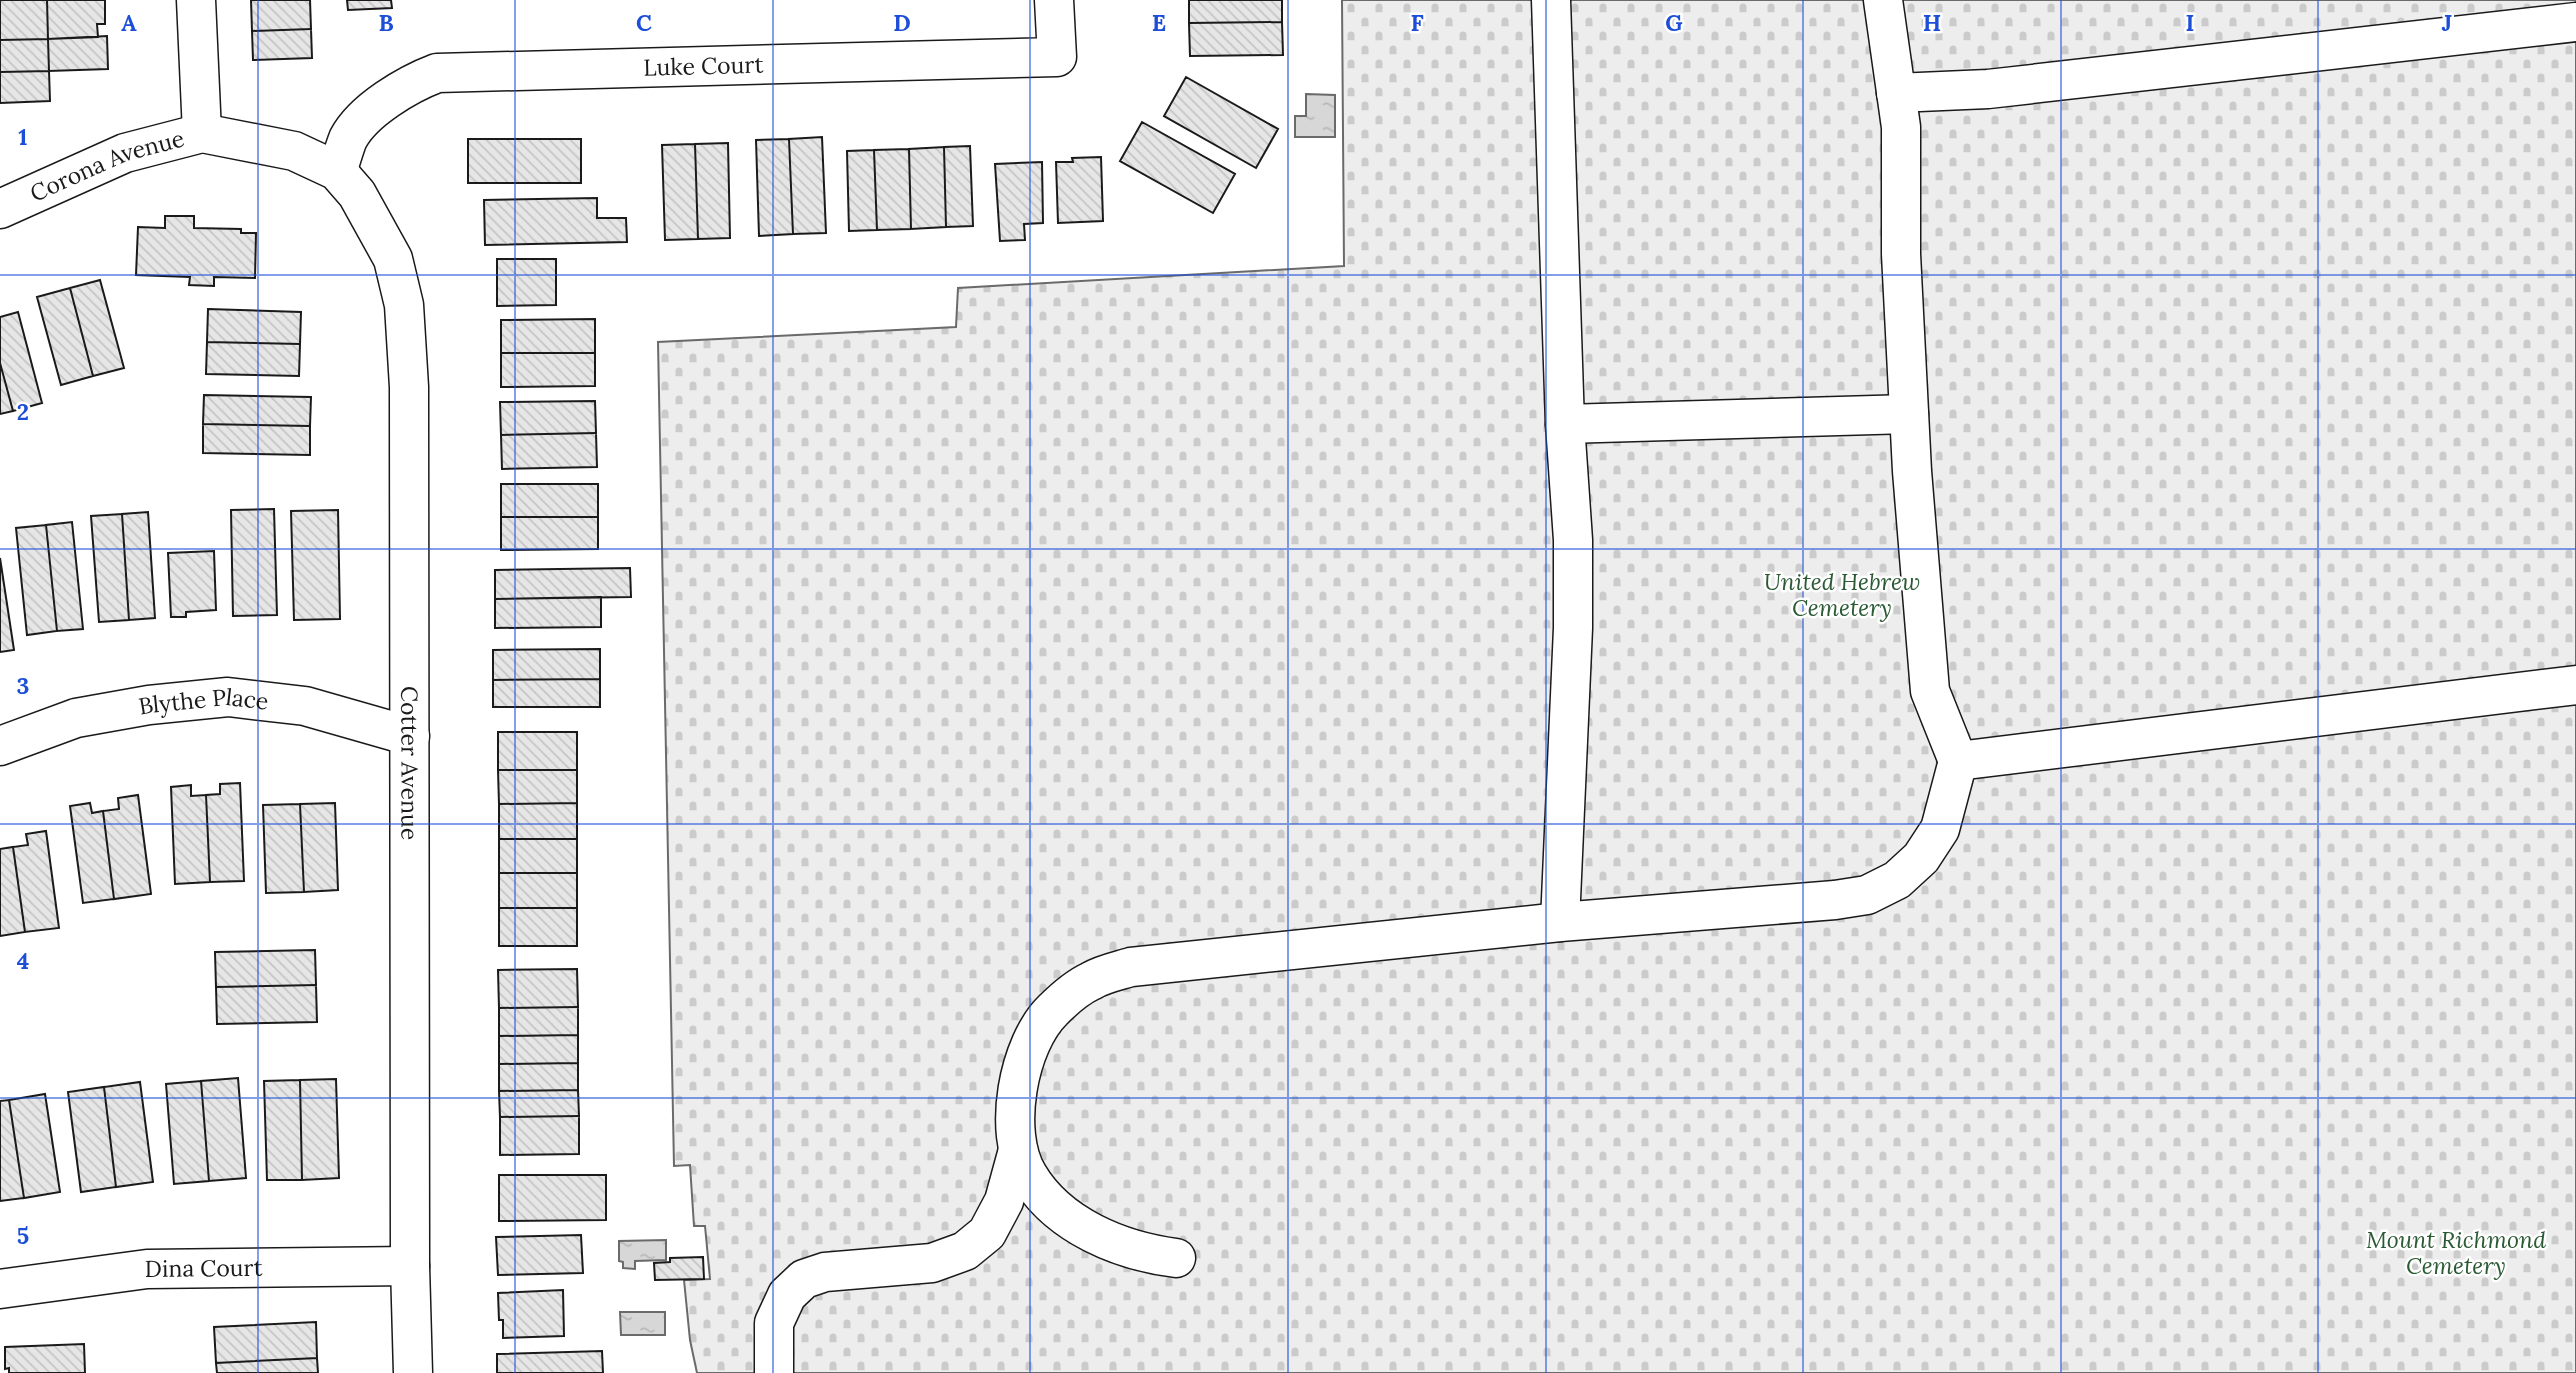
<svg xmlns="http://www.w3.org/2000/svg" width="2576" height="1373" viewBox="0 0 2576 1373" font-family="Lora,serif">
  <defs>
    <pattern id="cemetery-stones" width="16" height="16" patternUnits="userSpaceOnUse" patternTransform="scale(1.75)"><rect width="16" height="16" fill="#ededed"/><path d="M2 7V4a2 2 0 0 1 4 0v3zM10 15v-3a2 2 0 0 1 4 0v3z" fill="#cbcbcb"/></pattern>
    <pattern id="water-ripples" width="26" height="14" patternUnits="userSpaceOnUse" patternTransform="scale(1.75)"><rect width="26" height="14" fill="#d7d7d7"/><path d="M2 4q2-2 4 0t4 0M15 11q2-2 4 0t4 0" fill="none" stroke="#b8b8b8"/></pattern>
    <pattern id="building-back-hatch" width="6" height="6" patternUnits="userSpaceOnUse" patternTransform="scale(1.75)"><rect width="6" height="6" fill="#e6e6e6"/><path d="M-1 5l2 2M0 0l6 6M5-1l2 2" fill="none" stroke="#c5c5c5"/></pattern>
  </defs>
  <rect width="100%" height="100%" fill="#fff"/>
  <path fill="url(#cemetery-stones)" stroke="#6a6a6a" stroke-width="2" d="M1342 0H2576V1373H697L690 1340 684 1280 710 1279 705 1226H694L690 1165 674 1166 658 342 956 327 958 288 1344 266Z"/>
  <path fill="url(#water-ripples)" stroke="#6a6a6a" stroke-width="2" d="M1306 94 1335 95V137H1295V116H1306Z
    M666 1240V1260L635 1261V1269L623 1268V1262L619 1261V1241Z
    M620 1312H665V1335H621Z"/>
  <path fill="url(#building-back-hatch)" stroke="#1a1a1a" stroke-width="2" d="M0 0H47L48 39 0 40Z
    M47 0H105V24H97L98 37 48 39Z
    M251 0H310L311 29 252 31Z
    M347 0H391L392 8 348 10Z
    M1189 0H1282V22L1189 23Z
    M1282 22 1283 55 1190 56 1189 23Z
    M311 29 312 58 253 60 252 31Z
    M107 36 108 69 49 71 48 39Z
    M48 39 49 71 0 72V40Z
    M49 71 50 101 0 103V72Z
    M1186 77 1278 129 1256 168 1164 116Z
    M1142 122 1235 174 1213 213 1120 161Z
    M822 137 826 233 793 234 789 139Z
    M468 139H581V183H468Z
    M789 139 793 234 759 236 756 140Z
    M728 143 730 238 698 239 695 144Z
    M695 144 698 239 665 240 662 145Z
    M970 146 973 226 946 227 944 147Z
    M944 147 946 227 911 229 909 149Z
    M909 149 911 229 877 230 874 150Z
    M874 150 877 230 849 231 847 151Z
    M1101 157 1103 221 1058 223 1056 162H1073L1072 158Z
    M1042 162 1043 223 1024 224 1025 240 1000 241 995 164Z
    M597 198V218H626L627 242 485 245 484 200Z
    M165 216H194V228L241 229V233H256L255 278 214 277V286L189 285 190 277 136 275 138 227 165 228Z
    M497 259H556V305L497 306Z
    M100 280 124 368 93 376 70 288Z
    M70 288 93 376 61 385 37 297Z
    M208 309 301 312 300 344 207 342Z
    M18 312 42 403 13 411 0 363V317Z
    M595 319V353H501V320Z
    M207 342 300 344 299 376 206 374Z
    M501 353H595V386L501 387Z
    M0 363 13 411 0 414Z
    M204 395 311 397 310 426 203 424Z
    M595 401 596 433 501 435 500 402Z
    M203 424 310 426V455L203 453Z
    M596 433 597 467 502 469 501 435Z
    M501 484H598V517H501Z
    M274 509 277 615 233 616 231 510Z
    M338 510 340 619 294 620 291 511Z
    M148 512 155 618 129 620 122 514Z
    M122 514 129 620 99 622 91 516Z
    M501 517H598V549L501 550Z
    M72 522 83 629 57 631 46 525Z
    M46 525 57 631 27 635 16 528Z
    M214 551 216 610 186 612V617H171L168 553Z
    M0 558 14 650 0 652Z
    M630 568 631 597 495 599V570Z
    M601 597V627L495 628V599Z
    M600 649V679L493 680V650Z
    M600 679V707H493V680Z
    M498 732H577V770H498Z
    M498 770H577V803L499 804Z
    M240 783 244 881 210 882 206 795 220 794V784Z
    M191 785V796L206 795 210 882 175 884 171 787Z
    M138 795 151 894 114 899 103 811 119 809 118 798Z
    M90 803 92 813 103 811 114 899 83 903 70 806Z
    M335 803 338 890 304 892 300 804Z
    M577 803V839H499V804Z
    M300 804 304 892 266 893 263 805Z
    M46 831 59 928 25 932 13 847 28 845 26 834Z
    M499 839H577V873H499Z
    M13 847 25 932 0 936V849Z
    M499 873H577V908H499Z
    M499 908H577V946H499Z
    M315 950 316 985 216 987 215 952Z
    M577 969 578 1007 499 1008 498 970Z
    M316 985 317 1022 217 1024 216 987Z
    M578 1007V1035L499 1036V1008Z
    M578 1035V1063L499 1064V1036Z
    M578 1063V1090L499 1091V1064Z
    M238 1078 246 1178 209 1181 201 1081Z
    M336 1079 339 1178 302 1180 300 1080Z
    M300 1080 302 1180H267L264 1081Z
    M201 1081 209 1181 174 1184 166 1084Z
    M140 1082 153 1182 116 1187 104 1087Z
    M104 1087 116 1187 81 1192 68 1092Z
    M578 1090 579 1116 500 1117 499 1091Z
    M45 1094 60 1192 24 1198 9 1100Z
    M9 1100 24 1198 0 1201V1101Z
    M579 1116V1154L500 1155V1117Z
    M499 1175H606V1220L499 1221Z
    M581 1235 583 1273 498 1275 496 1237Z
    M703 1257 704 1279 655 1280 654 1263 670 1262V1258Z
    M563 1290 564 1336 503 1338V1320H499L498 1293Z
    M316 1322 317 1358 216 1363 214 1327Z
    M84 1344 85 1373H9V1368L5 1369V1347Z
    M602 1351 603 1373H497V1354Z
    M317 1358 318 1373H217L216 1363Z"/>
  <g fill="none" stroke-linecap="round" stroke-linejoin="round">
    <g stroke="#1a1a1a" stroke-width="41">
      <g id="minor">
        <path d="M196 0 202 133"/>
        <path d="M1551 0 1565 424 1573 540V628L1560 922"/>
        <path d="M1883 0 1901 127V254L1912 471 1930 691 1958 761"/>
        <path d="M1896 93 1988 89 2576 22"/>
        <path id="s1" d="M337 171C341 161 344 149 348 139 363 110 408 84 437 73L1057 57 1054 0"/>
        <path id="s2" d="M0 209 125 153 202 133 294 151 337 171 357 194 393 259 404 305 409 387 410 1266 413 1373"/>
        <path d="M1565 424 1909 414"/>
        <path id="s3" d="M0 746 76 718 149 705 228 697 305 706 410 736"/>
        <path d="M1176 1258C1121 1251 1058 1226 1028 1175 1002 1132 1018 1044 1053 1010 1063 1000 1078 987 1091 981 1103 974 1118 971 1131 967L1560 922 1835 900 1867 895 1897 880 1921 858 1940 829 1958 761 2576 685"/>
        <path id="s4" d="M0 1289 147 1269 410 1266"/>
        <path d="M774 1373V1323L787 1295 804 1279 825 1272 932 1263 965 1251 987 1233 1004 1201 1018 1150"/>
      </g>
    </g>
    <use href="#minor" stroke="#fff" stroke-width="38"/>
  </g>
  <path fill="none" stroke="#1d4ed8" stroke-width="2" stroke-opacity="0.55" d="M258 0V1373M515 0V1373M773 0V1373M1030 0V1373M1288 0V1373M1546 0V1373M1803 0V1373M2061 0V1373M2318 0V1373M0 275H2576M0 549H2576M0 824H2576M0 1098H2576"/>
  <g text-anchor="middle" stroke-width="5" stroke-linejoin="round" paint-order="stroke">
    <g font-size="23" fill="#1a1a1a" stroke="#fff">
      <text dy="8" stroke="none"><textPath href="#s1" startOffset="413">Luke Court</textPath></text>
      <text dy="8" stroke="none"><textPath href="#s2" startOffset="116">Corona Avenue</textPath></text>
      <text dy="8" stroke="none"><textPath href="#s3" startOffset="210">Blythe Place</textPath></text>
      <text dy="8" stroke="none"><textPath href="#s2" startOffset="968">Cotter Avenue</textPath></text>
      <text dy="8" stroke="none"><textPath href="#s4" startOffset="205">Dina Court</textPath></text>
    </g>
    <g font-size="23" font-style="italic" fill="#2b5a34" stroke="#fff">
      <text x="1842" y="590">United Hebrew<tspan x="1842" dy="26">Cemetery</tspan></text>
      <text x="2456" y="1248">Mount Richmond<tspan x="2456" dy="26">Cemetery</tspan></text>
    </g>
  </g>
  <g font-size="23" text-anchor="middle" font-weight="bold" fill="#1d4ed8" stroke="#fff" stroke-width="5" stroke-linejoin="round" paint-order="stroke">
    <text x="129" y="31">A</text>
    <text x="386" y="31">B</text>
    <text x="644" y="31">C</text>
    <text x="902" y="31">D</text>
    <text x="1159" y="31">E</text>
    <text x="1417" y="31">F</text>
    <text x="1674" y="31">G</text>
    <text x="1932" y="31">H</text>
    <text x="2190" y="31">I</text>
    <text x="2447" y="31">J</text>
    <text x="23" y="145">1</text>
    <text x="23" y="420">2</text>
    <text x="23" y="694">3</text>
    <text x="23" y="969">4</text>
    <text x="23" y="1244">5</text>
  </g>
</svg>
